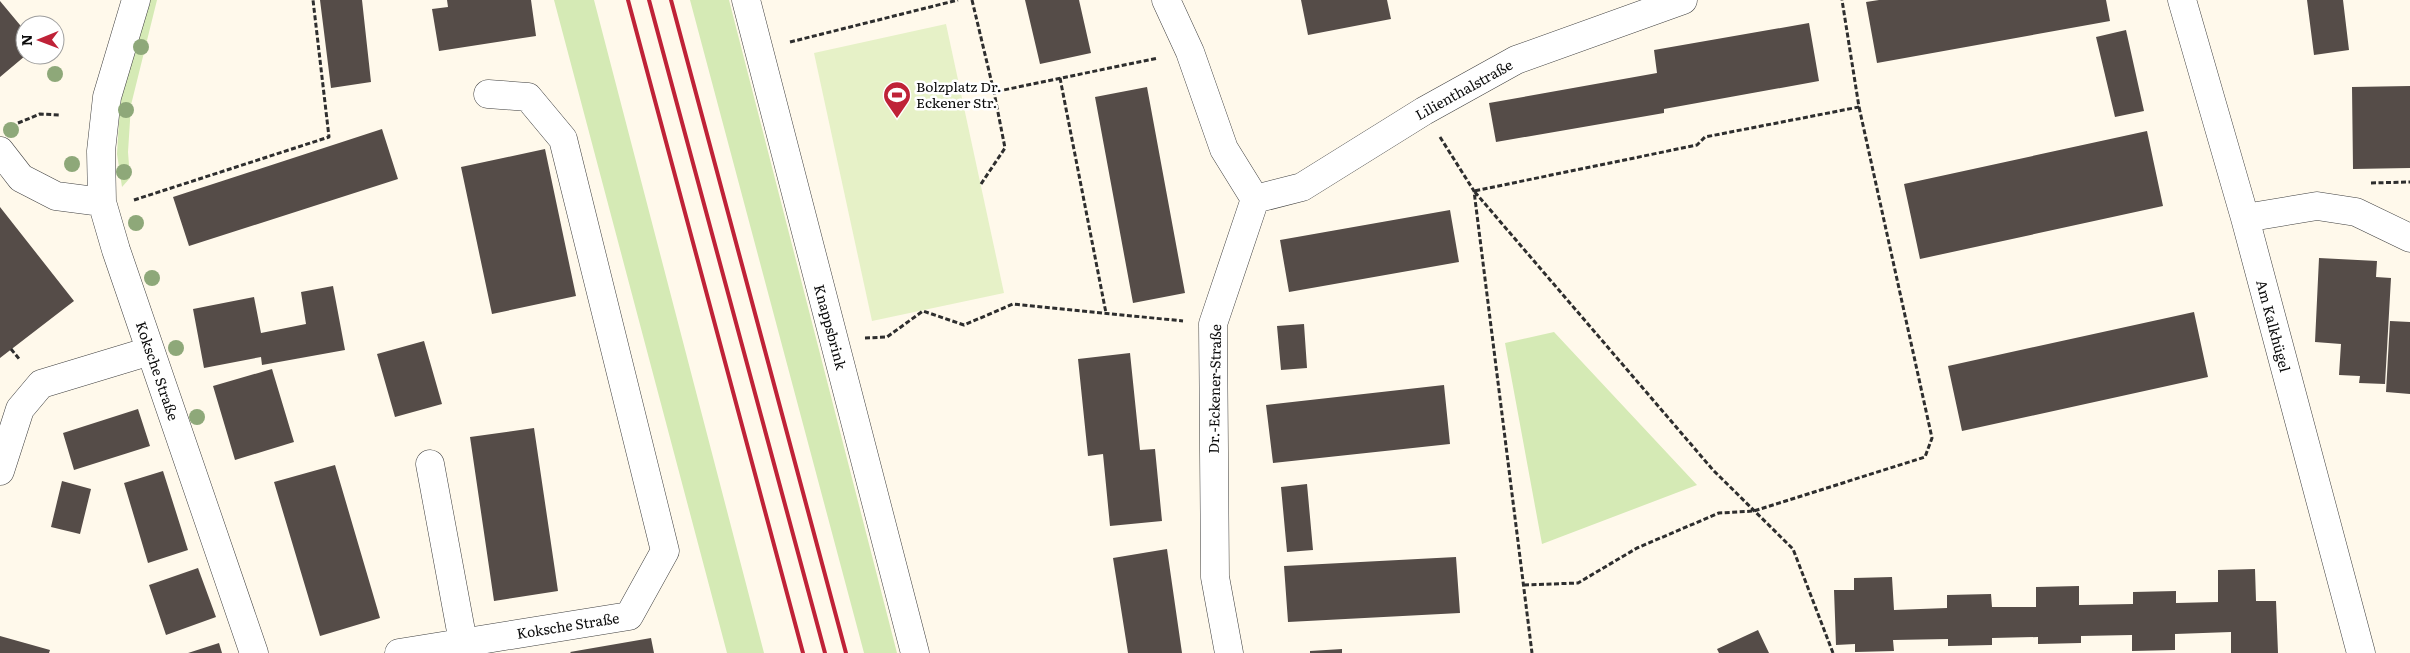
<svg xmlns="http://www.w3.org/2000/svg" width="2410" height="653" viewBox="0 0 2410 653" font-family="Literata,serif">
  <rect width="100%" height="100%" fill="#fff9eb"/>
  <path fill="#d5eab5" d="M149 0H157L131 105 128 152 130 178 122 187 117 154 120 103Z
    M554 0H594L764 653H727Z
    M690 0H729L897 653H864Z
    M1554 332 1697 485 1542 544 1505 343Z"/>
  <path fill="#e6f1c7" d="M946 24 1004 293 872 321 814 53Z"/>
  <path fill="#554c48" d="M320 0H362L371 82 331 88Z
    M447 0H531L536 36 439 51 432 9 448 7Z
    M1025 0H1079L1091 53 1040 64Z
    M1301 0H1387L1391 19 1308 35Z
    M1879 0H2106L2110 21 1877 63 1866 2Z
    M2307 0H2343L2349 50 2314 55Z
    M0 1 25 31V56L0 77Z
    M1809 23 1819 81 1664 109V113L1496 142 1489 103 1657 73 1654 50Z
    M2126 30 2144 111 2115 117 2096 37Z
    M2410 86V168L2353 169 2352 87Z
    M1147 87 1185 293 1133 303 1095 97Z
    M382 129 398 179 189 246 173 197Z
    M2147 131 2163 206 1920 259 1904 184Z
    M545 149 576 296 492 314 461 167Z
    M0 207 74 301 0 358Z
    M1450 210 1459 262 1289 292 1280 240Z
    M2319 258 2377 261 2376 277 2391 278 2385 384 2359 383 2360 376 2339 375 2341 344 2315 342Z
    M333 286 345 350 262 365 261 357 204 368 193 309 254 297 261 333 306 324 301 292Z
    M2194 312 2208 377 1962 431 1948 366Z
    M2390 321 2410 322V394L2386 392Z
    M1304 324 1307 368 1281 370 1277 326Z
    M424 341 442 404 395 417 377 354Z
    M1130 353 1140 450 1155 449 1162 521 1110 526 1103 454 1088 456 1078 359Z
    M272 369 294 442 235 460 213 386Z
    M1444 385 1450 444 1273 463 1266 405Z
    M138 409 150 446 74 470 63 433Z
    M534 428 558 591 494 601 470 437Z
    M335 465 380 618 320 636 274 482Z
    M163 471 188 550 148 563 124 483Z
    M62 481 91 489 80 534 51 527Z
    M1307 484 1313 550 1287 552 1281 487Z
    M1167 549 1182 653H1128L1113 558Z
    M1456 557 1460 613 1288 622 1284 566Z
    M198 568 216 617 166 635 149 585Z
    M2255 569 2256 601H2276L2278 653H2231V632L2175 634V650L2132 651V635L2081 636V643L2038 644V637L1992 638V645L1948 646V639L1893 640 1894 651 1855 652V644L1836 645 1834 590H1854V578L1892 577 1894 610 1947 608V595L1991 594 1992 607H2036V587L2079 586V605L2133 604V592L2176 591V603L2218 602V570Z
    M1758 630 1769 653H1719L1717 649Z
    M0 636 50 650 49 653H0Z
    M651 638 654 653H571L570 652Z
    M219 643 222 653H188Z
    M1342 649V653H1310V651Z"/>
  <g fill="none" stroke-linecap="round" stroke-linejoin="round">
    <g stroke="#3f3f3f" stroke-width="29">
      <path id="minor" d="M136 0 107 97 101 151 102 202 116 250 254 653
        M746 0 915 653
        M1166 0 1190 52 1224 149 1255 199 1213 324 1215 577 1229 653
        M2182 0 2245 218 2361 653
        M0 151 21 178 56 196 102 202
        M1255 199 1302 187 1424 111 1516 60 1683 0
        M2245 218 2317 206 2356 212 2410 238
        M430 464 463 642
        M0 471 20 409 41 384 150 351
        M399 653 629 616 665 551 563 139 528 97 488 94"/>
    </g>
    <path stroke="#2e2e2e" stroke-width="3" stroke-dasharray="5 2.5" stroke-linecap="butt" d="M972 0 994 92 1158 58
      M790 42 958 0
      M1060 78 1106 313
      M18 123 40 114 59 115
      M1440 137 1474 191 1532 653
      M2371 183 2410 182
      M981 184 1005 148 994 92
      M134 200 329 137 313 0
      M865 338 887 337 923 311 964 325 1013 304 1183 321
      M11 349 20 360
      M1524 585 1578 583 1637 548 1719 513 1754 511 1925 457 1932 438 1859 107
      M1833 653 1793 549 1713 470 1474 191 1697 145 1705 137 1859 107 1842 0"/>
    <use href="#minor" stroke="#fff" stroke-width="28"/>
    <path stroke="#bf2237" stroke-width="4" d="M628 0 803 653
      M649 0 825 653
      M671 0 846 653"/>
  </g>
  <g fill="#8ea879">
    <circle cx="141" cy="47" r="8"/>
    <circle cx="55" cy="74" r="8"/>
    <circle cx="126" cy="110" r="8"/>
    <circle cx="11" cy="130" r="8"/>
    <circle cx="72" cy="164" r="8"/>
    <circle cx="124" cy="172" r="8"/>
    <circle cx="136" cy="223" r="8"/>
    <circle cx="152" cy="278" r="8"/>
    <circle cx="176" cy="348" r="8"/>
    <circle cx="197" cy="417" r="8"/>
  </g>
  <defs>
    <g id="stadium-pin" transform="scale(1.4375)"><path d="M0 17L-7.5 6A9.5 9.5 0 1 1 7.5 6Z" fill="#bf2237" stroke="#fff"/><path d="M0-5a6.5 5 0 1 0 0 10a6.5 5 0 1 0 0-10ZM-3.5-1.8h7v3.6h-7Z" fill="#fff"/></g>
  </defs>
  <g fill-rule="evenodd">
    <use href="#stadium-pin" x="897" y="95"/>
  </g>
  <g text-anchor="middle" stroke-width="5" stroke-linejoin="round" paint-order="stroke">
    <g font-size="14" fill="#0c0c0c" stroke="#fff" text-anchor="start">
      <text x="916" y="92">Bolzplatz Dr.<tspan x="916" dy="16">Eckener Str.</tspan></text>
    </g>
    <g font-size="14" fill="#0c0c0c" stroke="#fff">
      <text transform="translate(1464 90) rotate(-29)" y="5">Lilienthalstraße</text>
      <text transform="translate(2273 326) rotate(75)" y="5">Am Kalkhügel</text>
      <text transform="translate(830 327) rotate(75)" y="5">Knappsbrink</text>
      <text transform="translate(157 371) rotate(71)" y="5">Koksche Straße</text>
      <text transform="translate(1215 389) rotate(-89)" y="5">Dr.-Eckener-Straße</text>
      <text transform="translate(568 626) rotate(-9)" y="5">Koksche Straße</text>
    </g>
  </g>
  <g transform="translate(40 40) rotate(269)"><circle r="24" fill="#ffffff" stroke="#9e9e9e"/>
  <path d="M0-4L9 19L0 12L-9 19Z" fill="#bf2237"/>
  <text y="-8" font-size="14" font-weight="bold" text-anchor="middle" fill="#0c0c0c">N</text>
  </g>
</svg>
